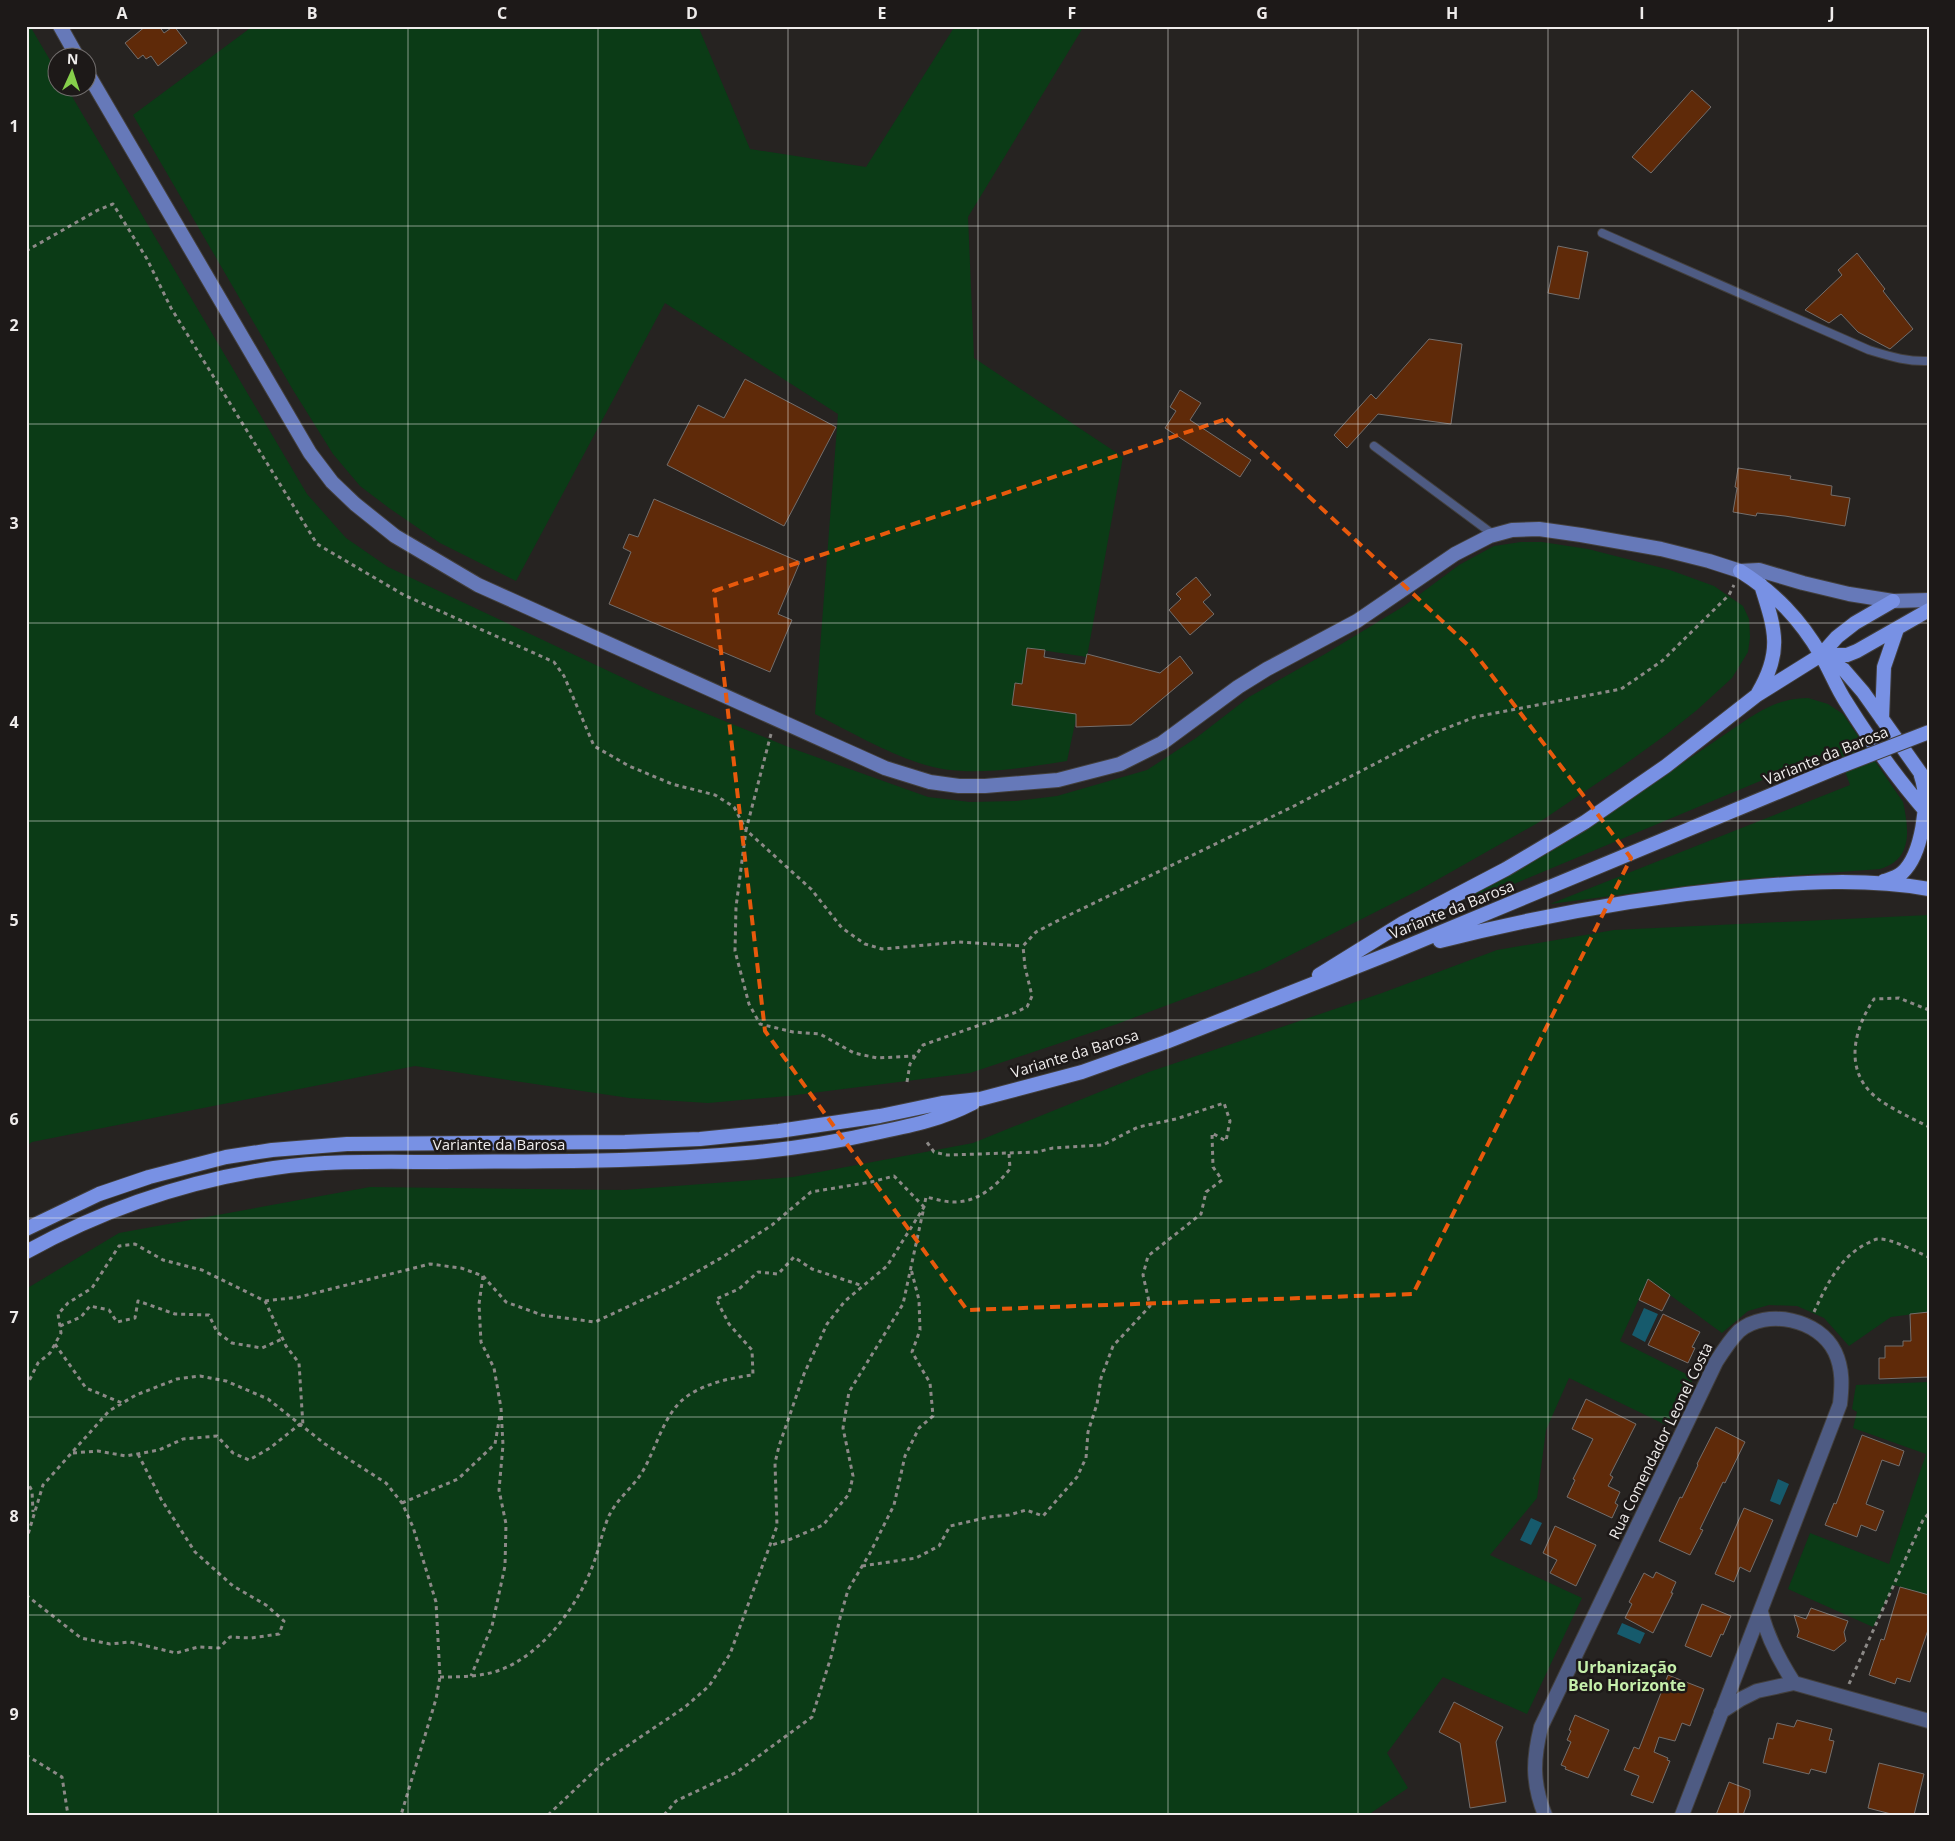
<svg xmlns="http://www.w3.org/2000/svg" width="1955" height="1841" viewBox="0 0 1955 1841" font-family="'Open Sans',sans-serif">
  <rect width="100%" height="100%" fill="#262321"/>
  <path fill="#0b3b16" d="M26 26H30L57 72 58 88H67L307 494 346 538 388 567 653 692 791 748 928 797 970 802 1015 801 1057 796 1147 770 1196 738 1249 697 1325 654 1404 606 1459 565 1494 546 1521 542H1542L1588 549 1670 570 1714 586 1743 606 1749 619 1750 637 1748 652 1732 678 1697 710 1667 734 1624 765 1541 821 1421 889 1261 970 1117 1024 970 1073 788 1096 708 1103 629 1098 415 1066 32 1142 26 1146Z
    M253 26H698L750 149 866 167 955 26H1084L968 217 974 358 1123 457 1087 657 1028 648 1022 684 1012 705 1077 714 1067 761C1021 768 964 779 919 763 883 751 849 731 815 714L838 414 665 303 516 581 440 543 389 508 360 486 333 454 293 390 133 115Z
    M1808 698 1828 704 1843 714 1903 802C1909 829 1913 860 1880 869L1734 880 1550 904 1850 785 1837 749 1471 902 1468 897 1562 845 1749 718C1770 705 1783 699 1808 698Z
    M1929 915V1312L1891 1317 1849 1346 1824 1318 1797 1306 1769 1305 1748 1311 1722 1333 1648 1279 1620 1341 1694 1378 1666 1425 1569 1378 1546 1430 1537 1498 1490 1555 1582 1598 1527 1714 1443 1677 1387 1753 1408 1788 1368 1815H26V1289L119 1233 370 1187 624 1190 793 1177 973 1143 1149 1072 1382 993 1497 950 1614 930Z
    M1929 1382V1595L1894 1585 1873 1627 1788 1589 1810 1533 1889 1564 1926 1454 1853 1428 1857 1412 1852 1409 1856 1385Z"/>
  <path fill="#165a6c" d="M1644 1308 1658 1314 1645 1342 1632 1335Z
    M1778 1479 1789 1484 1780 1505 1770 1501Z
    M1531 1518 1542 1523 1531 1545 1520 1540Z
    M1622 1623 1645 1633 1640 1644 1617 1634Z"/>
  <path fill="#5f2a09" stroke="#736e6c" d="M146 26H159L164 33 174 26 187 43 158 66 151 56 146 59 143 55 138 59 125 43Z
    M1692 90 1711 107 1651 173 1632 157Z
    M1558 246 1588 252 1579 299 1548 293Z
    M1857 253 1885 289 1883 291 1913 329 1890 349 1858 332 1841 314 1829 323 1805 310 1842 275 1838 270Z
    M1429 339 1462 344 1451 424 1378 414 1347 448 1334 435 1371 394 1376 399Z
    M745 379 836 427 784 526 667 465 698 405 724 418Z
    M1180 390 1201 403 1190 420 1251 460 1240 477 1165 428 1176 411 1170 407Z
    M1738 468 1791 476 1790 479 1832 486 1831 495 1850 498 1845 526 1785 516 1757 513 1756 516 1733 512 1737 488 1735 487Z
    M654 499 800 562 778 614 792 620 770 672 609 604 631 552 623 548 629 534 638 537Z
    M1196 577 1211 595 1203 602 1214 614 1190 635 1169 610 1181 599 1176 594Z
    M1027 648 1045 650 1044 657 1085 664 1087 654 1160 673 1180 656 1193 673 1131 725 1076 727V714L1012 705 1015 683 1022 684Z
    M1648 1279 1670 1295 1662 1311 1639 1300Z
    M1929 1312V1377L1879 1379V1358H1885V1346H1903V1341H1911L1910 1314Z
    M1663 1314 1700 1332 1692 1347 1695 1348 1688 1363 1648 1345Z
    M1586 1399 1636 1424 1610 1475 1613 1477 1608 1486 1620 1492 1615 1503 1618 1505 1612 1518 1567 1497 1575 1480 1573 1479 1593 1439 1572 1429Z
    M1716 1427 1745 1442 1725 1483 1723 1482 1700 1529 1703 1530 1690 1555 1659 1541 1680 1497 1682 1498 1698 1465 1697 1464Z
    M1862 1435 1904 1451 1899 1466 1882 1460 1866 1504 1884 1511 1876 1531 1861 1525 1857 1537 1825 1525 1834 1503 1836 1504Z
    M1744 1508 1773 1520 1750 1572 1740 1567 1734 1582 1715 1574Z
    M1555 1526 1596 1545 1576 1586 1550 1573 1557 1560 1543 1553Z
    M1656 1572 1676 1582 1671 1593H1673L1653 1633 1625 1618 1632 1604 1629 1602 1644 1573 1653 1578Z
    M1900 1587 1929 1595V1627L1910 1682 1897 1678 1895 1684 1869 1675 1881 1639 1884 1640Z
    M1702 1604 1731 1616 1723 1635 1721 1634 1711 1657 1685 1646Z
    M1811 1608 1848 1621 1844 1632 1846 1641 1834 1651 1797 1637 1799 1631 1794 1615 1806 1619Z
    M1668 1675 1704 1689 1690 1726 1682 1723 1675 1741 1659 1737 1654 1752 1668 1758 1667 1760 1670 1761 1653 1803 1631 1795 1639 1776 1624 1770 1634 1747 1639 1749Z
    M1454 1702 1503 1727 1496 1742 1506 1802 1470 1808 1460 1743 1439 1732Z
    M1575 1715 1609 1730 1588 1778 1565 1769 1566 1767 1561 1765 1571 1742 1567 1740 1571 1731 1569 1730Z
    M1797 1720 1832 1729 1829 1740 1834 1741 1826 1773 1811 1769 1809 1774 1763 1763 1769 1738 1773 1739 1777 1723 1794 1727Z
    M1879 1763 1924 1774 1914 1815H1895L1868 1808Z
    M1729 1782 1750 1790V1796L1743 1815H1716Z"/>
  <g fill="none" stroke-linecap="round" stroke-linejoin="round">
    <g stroke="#423f3d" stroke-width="10">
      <path id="service" d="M1602 233 1869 350C1889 356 1907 362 1929 361
        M1374 446 1494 535"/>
    </g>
    <g stroke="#423f3d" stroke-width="16">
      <path id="minor" d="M1761 1612C1768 1639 1779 1660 1794 1683
        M1721 1712 1741 1699 1757 1691 1794 1683 1929 1721
        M1545 1815C1532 1783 1533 1759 1541 1727L1716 1362C1723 1351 1730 1340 1739 1331 1767 1308 1819 1319 1835 1352 1843 1369 1842 1386 1840 1404L1682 1815"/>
    </g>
    <g stroke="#423f3d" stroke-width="16">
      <path id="secondary" d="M60 26 78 58
        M88 74 310 453 332 482 355 504 395 536 478 585 885 768 930 782 959 786H985L1058 780 1120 764 1162 743 1238 687 1267 669 1357 621 1455 554 1490 536 1512 530 1539 529 1581 535 1661 549 1709 561 1740 571 1759 570 1803 583 1849 594 1893 601 1929 600"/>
    </g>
    <g stroke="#423f3d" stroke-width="16">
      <path id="primary" d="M1740 571C1775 593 1800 619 1821 655 1830 670 1836 687 1846 702 1871 742 1898 780 1929 815
        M1821 655H1847L1857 651 1929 610
        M1822 656 1844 670 1863 692 1929 785
        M1758 693C1783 651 1775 629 1761 585
        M1882 719 1884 667 1897 629
        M1884 881C1890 879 1896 878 1902 873 1922 855 1930 801 1921 776
        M1440 941C1539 916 1638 898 1739 888 1802 882 1866 878 1929 889
        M1319 975 1403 923 1506 869 1585 822 1666 766 1757 695 1821 655 1837 637 1855 623 1893 601
        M26 1229 99 1194 149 1177 226 1157 272 1150 347 1144 625 1142 700 1139 779 1131 880 1116 942 1103 980 1099 1082 1072 1166 1042 1391 953 1836 768
        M26 1252C104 1209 186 1181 274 1168 330 1160 387 1162 444 1162 545 1161 645 1162 746 1153 791 1149 836 1142 880 1132 914 1125 942 1119 973 1103"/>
    </g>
    <path stroke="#8c8987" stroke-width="3" stroke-dasharray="4 4" stroke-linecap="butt" d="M26 251 98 210 113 204 147 259 171 308 317 544 404 595 554 662 564 676 594 746 629 766 672 784 715 795 734 807 746 830 736 907 735 951 749 1004 760 1024 793 1032 820 1034 854 1053 877 1058 915 1056
      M771 734 746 830 811 889 842 928 865 944 882 949 959 942 1023 946
      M1929 1010 1899 998 1874 999C1852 1032 1843 1075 1881 1101 1896 1111 1913 1119 1929 1127
      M907 1082 910 1064 923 1045 1014 1013 1027 1007 1032 996 1025 967 1023 946 1036 932 1063 918 1296 805 1434 733 1475 717 1621 689 1662 661 1729 595 1734 585
      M483 1276 506 1302 542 1315 595 1322 672 1286 721 1258 772 1225 811 1192 871 1182 894 1176 924 1207 903 1304 849 1392 843 1428 853 1476 849 1494 823 1525 791 1539 772 1545
      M265 1301 299 1297 430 1264 461 1268 483 1276 479 1304 481 1342 494 1368 501 1408 503 1445 499 1490 506 1524 505 1566 492 1626 471 1676
      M1814 1312C1826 1286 1840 1256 1868 1243 1870 1242 1875 1239 1878 1239 1891 1238 1916 1252 1929 1257
      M60 1326 81 1317 90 1306 109 1310 117 1322 135 1318 138 1301 175 1314 209 1315 217 1332 232 1343 262 1348 282 1339
      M55 1344 86 1388 122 1403
      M26 1387 38 1363 50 1353 61 1333 58 1314 68 1303 92 1288 119 1246 135 1244 163 1260 202 1270 265 1301 286 1346 299 1363 303 1426
      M73 1453 98 1451 126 1456 159 1450 183 1439 217 1436 233 1453 249 1460 270 1448 300 1424
      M26 1479 32 1491 33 1512
      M402 1503 458 1479 495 1444 500 1415
      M26 1541 43 1485 109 1411 136 1395 177 1379 200 1376 226 1381 268 1399 325 1444 386 1483 402 1503 413 1527 436 1602 440 1677 436 1699 401 1815
      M862 1566 916 1558 939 1546 950 1526 989 1517 1009 1515 1026 1510 1043 1516 1077 1477 1086 1458 1088 1432 1097 1404 1101 1378 1113 1346 1150 1306 1143 1275 1148 1256 1201 1214 1206 1192 1222 1180 1213 1167 1212 1133 1226 1141 1230 1121 1224 1103 1176 1119 1138 1127 1103 1145 1053 1148 1037 1152 1009 1153
      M26 1595 81 1638 110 1644 130 1642 176 1653 198 1647 219 1648 230 1637 251 1638 279 1634 284 1621 266 1605 233 1586 195 1552 161 1499 138 1454
      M440 1677C460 1677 481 1677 500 1670 543 1654 578 1605 593 1565 599 1549 602 1533 608 1518 616 1499 635 1486 644 1469 654 1451 663 1422 675 1408 691 1386 728 1378 753 1375L752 1350 729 1324 716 1299 739 1289 758 1272 778 1274 794 1257 812 1269 863 1286
      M1849 1684 1923 1520 1929 1513
      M26 1755 62 1777 68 1815
      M548 1815 605 1761 685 1707 709 1686 730 1654 777 1526 775 1463 779 1446 804 1374 827 1324 845 1301 887 1266 924 1207 926 1197C935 1199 945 1202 954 1202 978 1202 995 1187 1010 1169L1009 1153 947 1155 934 1152 926 1141
      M664 1815 676 1801 737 1772 812 1717 831 1657 840 1618 848 1590 870 1553 894 1505 905 1456 919 1428 933 1416 930 1383 912 1352 920 1330 919 1300 911 1269"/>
    <use href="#service" stroke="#4e5b83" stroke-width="8"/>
    <use href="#minor" stroke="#4e5b83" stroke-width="14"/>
    <use href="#secondary" stroke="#6679b9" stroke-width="14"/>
    <use href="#primary" stroke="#7891e4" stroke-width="14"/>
    <g stroke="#423f3d" stroke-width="16" stroke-linecap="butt">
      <path id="primary-bridge" d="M1836 768 1929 732"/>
    </g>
    <use href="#primary-bridge" stroke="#7891e4" stroke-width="14"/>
  </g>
  <path fill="none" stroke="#e8590c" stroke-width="4" stroke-dasharray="10 6" stroke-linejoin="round" d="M1226 419 1470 647 1631 858 1413 1294 967 1310 765 1031 714 591Z"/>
  <path fill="none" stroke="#efeceb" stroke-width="1" stroke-opacity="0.55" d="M218 26V1815M408 26V1815M598 26V1815M788 26V1815M978 26V1815M1168 26V1815M1358 26V1815M1548 26V1815M1738 26V1815M26 226H1929M26 424H1929M26 623H1929M26 821H1929M26 1020H1929M26 1218H1929M26 1417H1929M26 1615H1929"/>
  <g text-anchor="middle" stroke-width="5" stroke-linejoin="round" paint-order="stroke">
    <g font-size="15" fill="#efeceb" stroke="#1d1918">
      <text transform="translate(1826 756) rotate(-22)" y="5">Variante da Barosa</text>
      <text transform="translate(1452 910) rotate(-22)" y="5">Variante da Barosa</text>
      <text transform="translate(1075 1054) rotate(-17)" y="5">Variante da Barosa</text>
      <text x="499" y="1150">Variante da Barosa</text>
      <text transform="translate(1661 1441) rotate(-64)" y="5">Rua Comendador Leonel Costa</text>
    </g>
    <g font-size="16" font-weight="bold" fill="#c5efab" stroke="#1d1918">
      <text x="1627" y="1673">Urbanização<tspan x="1627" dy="18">Belo Horizonte</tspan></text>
    </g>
  </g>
  <rect width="1955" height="1841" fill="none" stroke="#1d1918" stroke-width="55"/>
  <g transform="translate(72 72) rotate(3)"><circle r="24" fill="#1d1918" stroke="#716d6c"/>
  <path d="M0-4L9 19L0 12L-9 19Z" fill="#86cf4b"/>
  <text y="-8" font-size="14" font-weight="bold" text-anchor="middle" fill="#efeceb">N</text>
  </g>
  <rect x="28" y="28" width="1900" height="1786" fill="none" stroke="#efeceb" stroke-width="2"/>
  <g font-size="16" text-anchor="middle" font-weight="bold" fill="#efeceb">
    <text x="122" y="19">A</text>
    <text x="312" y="19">B</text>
    <text x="502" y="19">C</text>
    <text x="692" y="19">D</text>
    <text x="882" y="19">E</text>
    <text x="1072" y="19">F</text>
    <text x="1262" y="19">G</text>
    <text x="1452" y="19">H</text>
    <text x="1642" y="19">I</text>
    <text x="1832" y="19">J</text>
    <text x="14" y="132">1</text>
    <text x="14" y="331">2</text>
    <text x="14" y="529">3</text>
    <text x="14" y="728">4</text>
    <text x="14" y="926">5</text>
    <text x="14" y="1125">6</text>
    <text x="14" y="1323">7</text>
    <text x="14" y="1522">8</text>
    <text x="14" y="1720">9</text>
  </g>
</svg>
